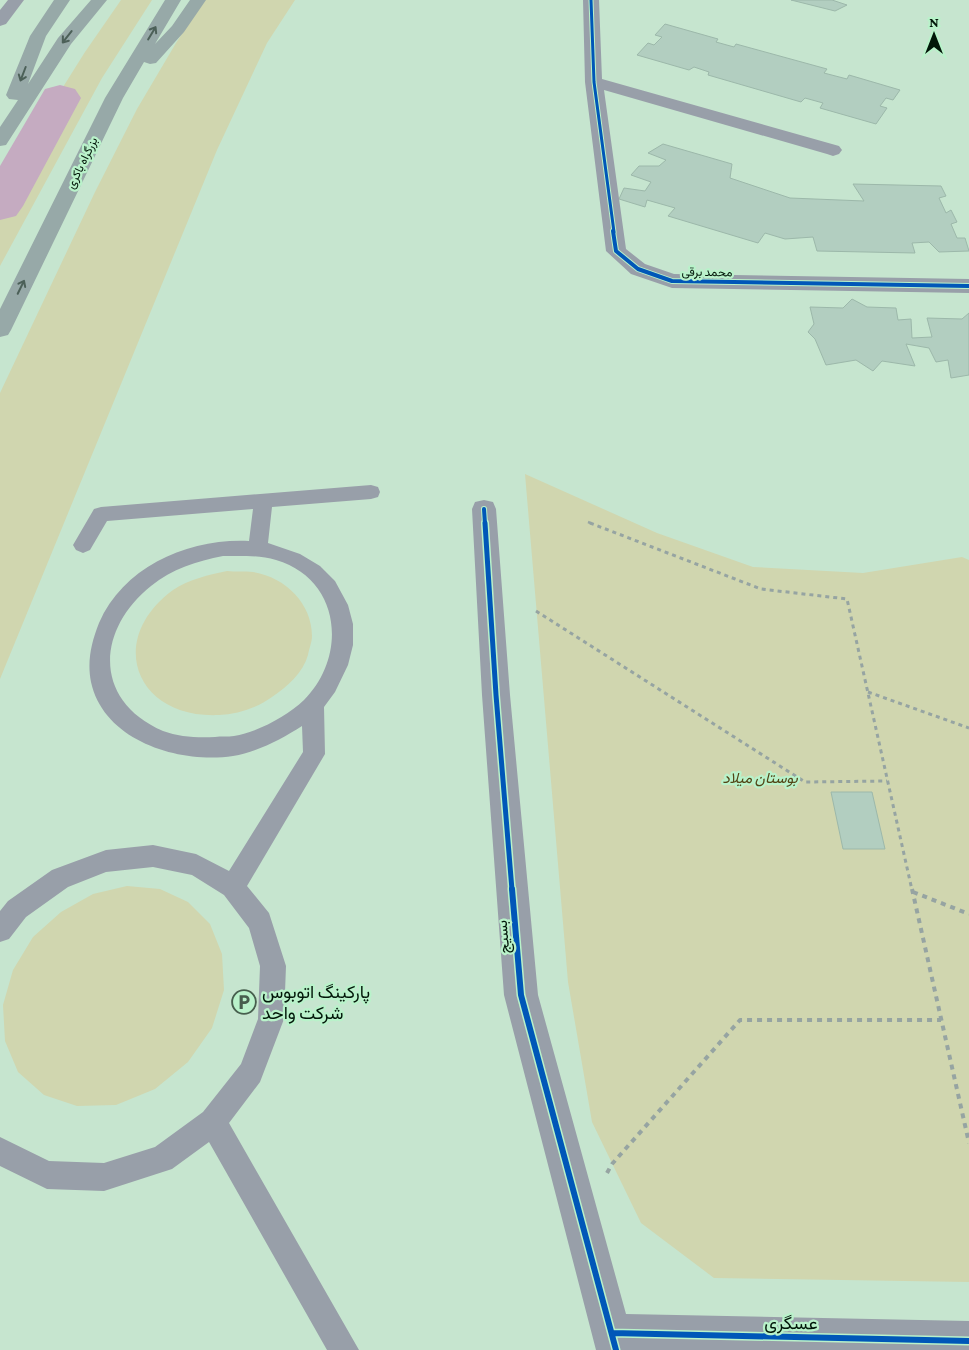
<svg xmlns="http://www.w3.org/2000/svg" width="969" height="1350" viewBox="0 0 969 1350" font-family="'Crimson Pro',Vazirmatn,serif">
  <rect width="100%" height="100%" fill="#c6e5cf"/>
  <path fill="#d0d6af" d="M121 0H152L102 78 0 266V192L36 130 85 52Z
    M204 0H295L267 43 217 150 0 679V393L95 192 137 109 176 43Z
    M525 474 657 533 753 567 863 573 962 557 969 560V1282L714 1278 641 1223 592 1122 568 982Z
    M227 571C235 572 245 571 253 572 285 577 312 603 312 636 312 642 309 649 308 655 303 673 287 687 272 697 257 708 237 714 219 715 136 719 105 640 173 590 189 579 209 575 227 571Z
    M127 886 160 889 188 902 210 924 222 954 224 990 212 1028 188 1062 155 1089 116 1105 77 1106 44 1095 18 1072 5 1041 3 1005 13 970 33 937 61 912 93 894Z"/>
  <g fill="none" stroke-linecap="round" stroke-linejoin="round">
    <path fill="#c5abc1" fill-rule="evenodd" d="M60 85 75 89 81 98 23 206 16 216 0 220V166L45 89Z"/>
  </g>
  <path fill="#b2cec0" stroke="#9cb8aa" d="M791 0H832L847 5 835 11Z
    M665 24 718 39 716 42 734 47 736 44 827 69 824 73 847 79 849 75 900 90 893 100 886 98 880 106 887 108 876 124 820 108 823 103 805 98 801 102 708 75 709 72 694 67 689 70 637 55 648 43 654 45 662 37 655 35Z
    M663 144 732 164 730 178 790 198 864 201 853 184 941 186 946 196 939 198 946 213 951 210 957 222 951 224 957 238H965L969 251 939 252 929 242 912 243 915 253 817 251 813 237 785 239 765 233 758 243 668 216 675 208 647 200 645 207 619 199 624 188 645 191 651 182 631 175 639 166H659L666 160 648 153Z
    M852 299 867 307 896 308 898 320 911 319 912 338 932 337 927 318 962 319 969 313V375L951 378 948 360 936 362 929 348 906 344 915 366 882 361 873 371 856 360 826 365 815 339 808 332 814 324 810 307 843 308Z
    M831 792H872L885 849H843Z"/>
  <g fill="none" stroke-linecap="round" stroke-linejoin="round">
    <path stroke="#96a4a2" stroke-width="2.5" stroke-dasharray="3 3" stroke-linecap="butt" d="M588 522 593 524"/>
    <path stroke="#96a4a2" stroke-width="3" stroke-dasharray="4 4" stroke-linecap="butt" d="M590 523 761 589 847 599 912 890
      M536 611 805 782 887 781
      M868 692 969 728"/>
    <path stroke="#96a4a2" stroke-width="4" stroke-dasharray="5 5" stroke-linecap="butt" d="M912 889 969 1143
      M913 892 969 914
      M607 1173 612 1164 740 1020H941"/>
    <path fill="#989fa9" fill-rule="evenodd" d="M371 485 378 487 380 492 378 497 371 499 272 507 268 543 300 554 320 566 335 581 348 605 353 624V645L348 665 335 692 324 707 325 754 247 886 269 913 286 966 284 1019 260 1082 229 1123 359 1350H327L209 1142 172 1169 104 1191 47 1189 0 1166V1137L49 1161 104 1163 155 1147 203 1112 241 1064 258 1019 260 966 249 928 224 895 192 875 153 867 106 872 68 887 26 917 9 939 0 942V911L8 901 52 870 106 850 153 845 196 854 229 871 303 752 302 726C282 739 257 752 233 756 181 764 104 742 91 682 87 662 91 643 99 623 124 566 189 538 249 541L253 509 107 521 90 550 83 553 76 550 73 545 94 509 101 507ZM223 556C240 556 259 555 276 560 341 579 348 656 304 700 287 716 258 732 234 736 228 737 221 736 215 737 198 738 179 737 163 731 93 701 96 630 151 586 172 569 197 561 223 556Z"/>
    <path fill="#989fa9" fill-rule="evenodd" d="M8 0H24L6 24 0 26V10Z
      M583 0H599L602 79 839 146 842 150 839 154 833 156 827 154 604 90 626 249 645 264 674 274 969 279V293L672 288 631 274 606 251 585 82Z
      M484 500 493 502 496 509 510 695 538 995 626 1314 969 1321V1350H596L504 995 482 695 472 509 475 502Z"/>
    <path fill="#97a9a8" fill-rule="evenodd" d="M54 0H70L46 36 28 84 58 38 91 0H107L71 44 6 145 0 146V127L18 100 9 99 6 95 30 36Z
      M165 0H181L155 44 172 26 190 0H206L184 32 156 63 150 64 144 62 123 98 11 330 8 335 0 337V309L105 98Z"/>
    <g stroke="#b9f2ca" stroke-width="5">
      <path id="cycleway-far3" d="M591 0 594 82 614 232"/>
    </g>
    <g stroke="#b9f2ca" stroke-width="6">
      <path id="cycleway-far2" d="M613 231 616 251 638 269 672 281 969 286
        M484 509 485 524"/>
    </g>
    <g stroke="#b9f2ca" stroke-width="8">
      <path id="cycleway-far1" d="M485 523 496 695 512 890"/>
    </g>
    <g stroke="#b9f2ca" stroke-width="9">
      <path id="cycleway" d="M512 889 521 995 616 1350
        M612 1333 969 1341"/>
    </g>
    <use href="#cycleway-far3" stroke="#0057b8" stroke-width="3"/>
    <use href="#cycleway-far2" stroke="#0057b8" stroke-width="4"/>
    <use href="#cycleway-far1" stroke="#0057b8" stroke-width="5"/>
    <use href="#cycleway" stroke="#0057b8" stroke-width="6"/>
  </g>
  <defs><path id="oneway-shaft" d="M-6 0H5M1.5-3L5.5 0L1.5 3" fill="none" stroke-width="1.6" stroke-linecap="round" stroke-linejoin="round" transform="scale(1.25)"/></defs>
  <g stroke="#4c6058">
    <use href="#oneway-shaft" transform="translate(152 33) rotate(-59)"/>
    <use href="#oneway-shaft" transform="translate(67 37) rotate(128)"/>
    <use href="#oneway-shaft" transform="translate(23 74) rotate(111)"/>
    <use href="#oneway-shaft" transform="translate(21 287) rotate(-64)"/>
  </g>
  <defs>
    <g id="parking-ring" transform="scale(1.25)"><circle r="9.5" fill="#b9f2ca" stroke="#475f4e" stroke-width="1.5"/><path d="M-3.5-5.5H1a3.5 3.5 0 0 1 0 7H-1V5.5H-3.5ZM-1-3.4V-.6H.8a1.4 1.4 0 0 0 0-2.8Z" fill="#475f4e"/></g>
  </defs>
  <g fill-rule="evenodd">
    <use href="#parking-ring" x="244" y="1002"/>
  </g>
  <g text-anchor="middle" stroke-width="4.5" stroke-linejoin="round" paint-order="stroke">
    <g font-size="12" fill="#021709" stroke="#b9f2ca">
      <text transform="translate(82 163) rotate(-64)" y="4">بزرگراه باکری</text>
      <text transform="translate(707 272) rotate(1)" y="4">محمد برقی</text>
    </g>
    <g font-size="15" font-style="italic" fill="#524516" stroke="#b9f2ca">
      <text x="760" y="783">بوستان میلاد</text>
    </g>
    <g font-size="15" fill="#021709" stroke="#b9f2ca">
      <text transform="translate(503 937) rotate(-95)" y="5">بسیج</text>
    </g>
    <g font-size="18" fill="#021709" stroke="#b9f2ca" text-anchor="start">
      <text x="262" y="998">پارکینگ اتوبوس<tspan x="262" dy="21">شرکت واحد</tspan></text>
    </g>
    <g font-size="18" fill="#021709" stroke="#b9f2ca">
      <text transform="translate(791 1323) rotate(1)" y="6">عسگری</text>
    </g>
  </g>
  <g transform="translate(934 35)" stroke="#b9f2ca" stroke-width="4" paint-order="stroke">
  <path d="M0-4L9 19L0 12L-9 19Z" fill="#021709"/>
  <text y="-8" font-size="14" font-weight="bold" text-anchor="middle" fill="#021709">N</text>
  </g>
</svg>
